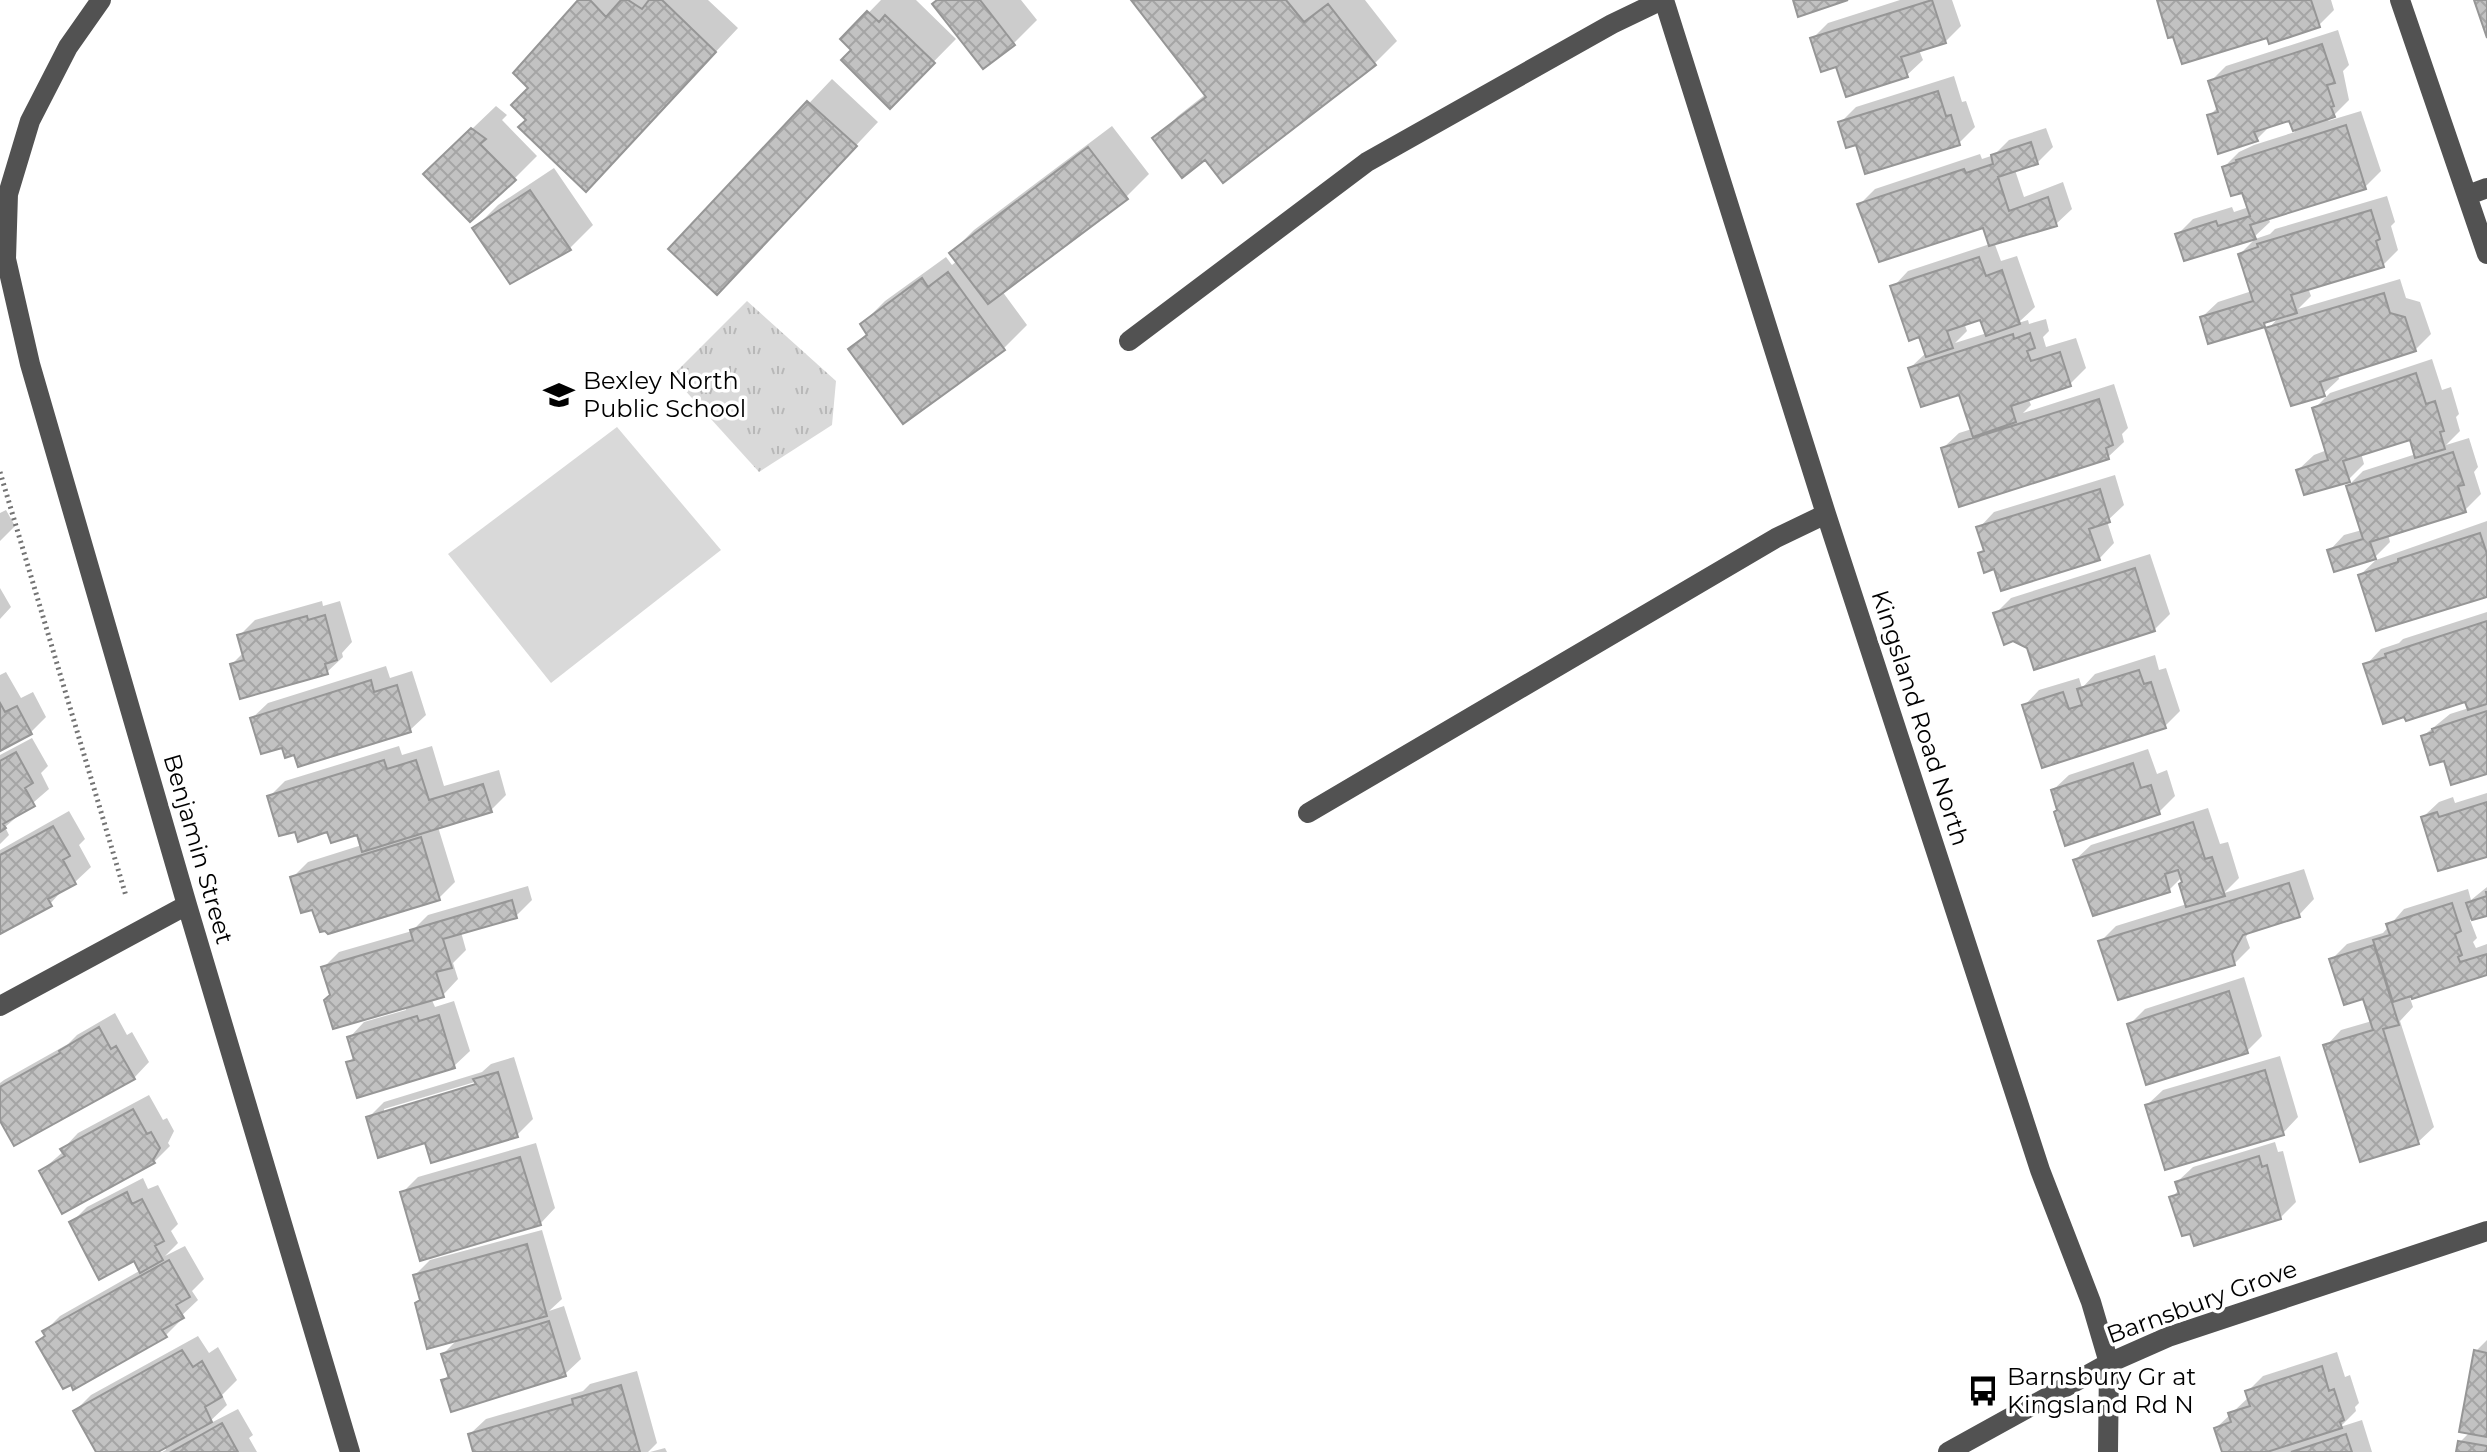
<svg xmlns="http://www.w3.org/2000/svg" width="2487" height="1452" viewBox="0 0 2487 1452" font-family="Montserrat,sans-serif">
  <defs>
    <pattern id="park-tufts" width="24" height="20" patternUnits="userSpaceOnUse" patternTransform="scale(2)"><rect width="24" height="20" fill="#d9d9d9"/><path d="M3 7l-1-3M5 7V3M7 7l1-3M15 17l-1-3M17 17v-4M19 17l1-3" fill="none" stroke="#b8b8b8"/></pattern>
    <pattern id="building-cross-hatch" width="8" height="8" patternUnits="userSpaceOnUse" patternTransform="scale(2)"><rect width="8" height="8" fill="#c2c2c2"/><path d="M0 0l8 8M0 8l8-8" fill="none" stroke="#a5a5a5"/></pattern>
  </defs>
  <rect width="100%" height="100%" fill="#fff"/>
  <path fill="url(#park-tufts)" d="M747 301 836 381 832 425 759 472 672 376Z"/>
  <path fill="#d9d9d9" d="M617 427 721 550 551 683 448 554Z"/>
  <path fill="#0003" fill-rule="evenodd" d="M581 0H708L738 28 609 166 528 120 530 88Z
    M881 0H916L956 39 890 106 854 50 843 39Z
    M939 0H1021L1037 20 1014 43 984 67Z
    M1133 0H1365L1397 41 1374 64 1205 157 1155 139 1178 116 1206 94Z
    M1900 0H1952L1961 26 1945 42 1919 50 1923 60 1907 75 1837 64 1812 39 1828 23Z
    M2159 0H2331L2334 10 2319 25 2268 35Z
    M2338 30 2349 65 2343 71 2349 100 2328 121 2361 111 2381 171 2365 187 2268 217 2270 222 2254 237 2177 235 2193 219 2232 207 2234 212 2249 207 2243 190 2224 167 2239 152 2254 145 2295 132 2291 118 2272 124 2256 140 2209 116 2218 107 2210 82 2226 66Z
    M1954 76 1962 102 1966 101 1975 127 1959 143 1840 123 1856 107Z
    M832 79 878 122 740 269 671 249Z
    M496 106 507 115 502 120 537 156 514 179 449 151Z
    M1112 126 1149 174 1126 197 1002 291 1027 325 1004 348 904 421 851 349 868 332 862 324 885 301 946 257 952 265 957 261 951 253 974 230Z
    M2046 128 2053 147 2037 163 2015 170 2024 197 2063 182 2072 209 2056 224 1994 242 2001 261 2017 256 2035 307 2018 323 2028 320 2029 324 2046 319 2049 331 2043 337 2046 347 2076 338 2086 368 2070 384 2028 398 2031 405 2023 413 2114 384 2128 428 2122 434 2124 442 2108 457 1943 448 1959 433 1972 429 1961 393 1910 368 1927 352 1921 335 1893 287 1908 271 1990 244 1984 225 1860 204 1875 189 1980 154 1982 159 1994 155 2009 140ZM1981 317 1987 333 1955 343 1967 331 1964 323Z
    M554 168 593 225 570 248 475 228 498 205Z
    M2387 196 2395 222 2391 226 2398 250 2383 265 2308 288 2311 296 2298 309 2400 279 2406 298 2420 302 2431 334 2415 350 2338 374 2339 379 2323 394 2268 329 2280 316 2270 320 2264 325 2202 317 2218 302 2252 291 2240 254 2255 239 2270 234 2275 229Z
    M2432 359 2442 390 2451 387 2459 414 2456 417 2460 431 2446 445 2469 438 2478 467 2474 472 2481 494 2465 510 2388 534 2390 542 2375 557 2329 551 2344 535 2362 530 2348 486 2363 471 2416 454 2411 438 2361 453 2364 464 2348 480 2298 470 2314 455 2327 450 2314 409 2330 393Z
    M2115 475 2124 505 2107 521 2114 543 2099 559 1980 554 1985 549 1979 528 1994 512Z
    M6 510 15 526 0 541V513Z
    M2487 521V594L2360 575 2376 560Z
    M2150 554 2170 614 2154 630 2028 647 2013 639 1996 613 2011 598Z
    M0 588 11 607 0 619Z
    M322 601 323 606 340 601 352 642 342 653 343 657 327 672 232 664 244 652 239 636 255 620Z
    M2487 612V772L2445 758 2423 736 2450 714 2469 708 2467 700 2366 665 2381 649 2399 643 2403 639Z
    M2155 655 2159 670 2166 668 2180 711 2165 726 2024 706 2039 690 2079 678 2082 688 2095 674Z
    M386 666 390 678 412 671 426 715 410 730 295 752 283 745 252 718 268 703Z
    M6 672 21 698 33 692 46 717 31 732 0 749V675Z
    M32 738 48 766 41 773 49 789 5 827 9 835 0 844V755Z
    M399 746 402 755 432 746 444 786 499 770 506 795 491 810 438 827 455 882 439 898 313 907 292 878 308 862 362 845 358 832 296 829 269 797 285 781Z
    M2148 749 2157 774 2167 770 2175 796 2159 812 2067 844 2053 790 2069 775Z
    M2487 793V854L2423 817 2439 802 2453 797 2455 803Z
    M2208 808 2220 844 2228 842 2239 878 2224 893 2304 869 2314 899 2299 915 2250 930 2246 937 2250 948 2234 964 2100 942 2116 926 2187 904 2184 882 2182 877 2169 890 2075 860 2091 845Z
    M69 811 85 839 79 845 91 867 75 882 65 887 50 904 0 932V850Z
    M528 886 532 900 516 916 461 932 466 950 453 963 458 979 443 995 431 998 435 1007 454 1001 470 1051 454 1066 348 1063 355 1056 349 1038 364 1022 406 1010 405 1006 332 995 324 967 339 952 412 931 428 915Z
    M2487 887V913L2470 920 2477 938 2473 942 2476 948 2487 944V973L2410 998 2413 1007 2400 1021 2434 1127 2418 1142 2326 1046 2341 1030 2372 1021 2365 997 2331 960 2347 944 2383 933 2404 909 2468 889 2471 900Z
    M2244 977 2262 1036 2246 1052 2129 1025 2145 1009Z
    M115 1013 127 1035 132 1032 149 1062 134 1078 0 1117V1083L4 1080 68 1044 77 1035Z
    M2280 1056 2298 1117 2283 1133 2147 1105 2163 1090Z
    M514 1057 533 1119 517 1135 426 1141 369 1117 384 1102 482 1072 491 1064ZM485 1079 486 1083 384 1113V1109Z
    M149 1095 163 1120 167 1118 174 1131 168 1143 170 1146 154 1162 41 1171 64 1151 63 1149 78 1133Z
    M2275 1142 2278 1152 2283 1151 2296 1202 2280 1218 2191 1232 2171 1198 2179 1190 2177 1182 2193 1167Z
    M536 1143 555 1208 540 1224 402 1193 418 1177Z
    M143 1178 148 1189 158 1185 178 1224 171 1231 178 1243 165 1256 185 1246 204 1279 192 1291 198 1300 179 1318 181 1320 165 1336 38 1342 46 1334 45 1331 60 1316 141 1270 135 1258 71 1223 87 1207Z
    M542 1230 562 1299 549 1311 564 1306 581 1359 565 1374 443 1380 450 1374 443 1354 459 1338 422 1299 415 1275 430 1260Z
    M198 1336 209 1353 218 1347 237 1380 222 1395 227 1405 205 1426 238 1409 253 1435 249 1438 257 1452H162L166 1450 164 1446 154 1452H98L75 1411 91 1395Z
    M2487 1340V1452H2458L2460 1442 2470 1432 2476 1351Z
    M2337 1352 2345 1377 2350 1375 2359 1403 2355 1407 2356 1411 2340 1427 2362 1420 2372 1452H2224L2216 1428 2250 1396 2248 1391 2263 1376Z
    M637 1371 657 1443 648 1452H475L470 1434 486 1419 583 1391 590 1384Z
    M665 1448 667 1452H650Z"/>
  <path fill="url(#building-cross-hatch)" stroke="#969696" stroke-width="2" d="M578 0H590L606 17 621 0H628L642 9 649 0H662L716 52 586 192 518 127 526 120 511 105 528 88 513 73Z
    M937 0H980L1015 45 983 69 932 4Z
    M1131 0H1286L1304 22 1328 4 1376 65 1223 183 1205 160 1182 178 1152 138 1206 97Z
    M1793 0H1848L1798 17Z
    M1932 0 1946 43 1901 57 1908 77 1846 97 1836 67 1821 72 1810 38Z
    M2157 0H2311L2320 27 2269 44 2267 38 2182 64 2173 37 2168 38Z
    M2474 0H2487V38Z
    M867 11 879 22 885 15 935 63 890 109 841 60 851 50 840 39Z
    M2322 44 2335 83 2327 85 2334 106 2331 107 2335 117 2293 131 2289 121 2254 132 2258 141 2218 154 2207 115 2218 112 2208 81Z
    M1938 91 1946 116 1951 115 1960 145 1865 174 1856 145 1846 148 1838 122Z
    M807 101 857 146 717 295 668 249Z
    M2346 125 2366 189 2250 225 2256 239 2184 261 2175 234 2216 221 2218 226 2250 216 2242 193 2231 196 2222 167 2237 162 2236 160Z
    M471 128 486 139 480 144 516 180 470 222 423 174Z
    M2031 142 2038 164 1998 177 2009 211 2048 197 2057 226 1989 246 1983 228 1879 262 1857 204 1964 169 1966 173 1993 164 1991 155Z
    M1088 147 1128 199 988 304 949 253Z
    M530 190 571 250 510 284 472 228Z
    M2371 210 2380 239 2376 241 2384 267 2291 295 2297 313 2264 323 2265 327 2208 344 2200 317 2253 301 2238 254 2258 247 2257 244Z
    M1979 257 1986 276 2002 270 2020 324 1986 336 1980 320 1947 331 1953 348 1926 357 1919 337 1909 341 1890 286Z
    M948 272 1005 350 903 424 848 349 867 335 860 324 922 278 928 287Z
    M2384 293 2390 313 2405 317 2416 351 2320 382 2325 396 2291 406 2265 328Z
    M2030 333 2035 348 2027 351 2031 361 2060 352 2071 386 2011 406 2016 422 1973 437 1959 395 1921 407 1908 368 2013 334 2014 339Z
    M2416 373 2426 404 2435 401 2444 431 2440 432 2445 449 2415 458 2410 440 2343 461 2350 482 2304 495 2296 470 2328 460 2312 408Z
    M2099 399 2113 445 2106 448 2109 459 1959 507 1941 448Z
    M2453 452 2464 485 2458 486 2466 512 2370 542 2376 559 2334 572 2327 550 2363 539 2346 486Z
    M2100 489 2110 522 2089 529 2100 560 2001 591 1994 569 1984 573 1978 553 1984 551 1976 527Z
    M2480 533 2487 554V597L2376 631 2358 575 2398 562V559Z
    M2135 568 2155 631 2034 670 2027 648 2013 641 2004 645 1993 613Z
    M325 615 337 660 325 664 328 674 240 699 230 664 244 660 237 635 307 616 308 620Z
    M2487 621V704L2468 710 2465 702 2406 721 2404 717 2383 724 2363 664 2386 657 2385 654Z
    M2139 670 2144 684 2151 682 2166 728 2042 768 2022 705 2063 692 2069 709 2082 705 2077 689Z
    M371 680 374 692 397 685 411 732 298 767 294 755 285 758 282 748 261 754 250 718Z
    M0 703 5 712 17 706 32 734 0 751Z
    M2487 711V774L2451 785 2444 761 2430 765 2421 736 2433 732 2432 729Z
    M16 752 33 783 25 788 35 806 3 824 6 828 0 832V761Z
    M384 760 387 769 416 760 429 800 483 784 492 812 362 852 357 835 331 843 327 832 298 842 295 832 279 836 267 796Z
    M2133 763 2141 788 2151 785 2160 814 2065 846 2054 812 2057 810 2051 790Z
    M2487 802V857L2438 871 2421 817 2437 812 2439 817Z
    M2193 822 2205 859 2212 857 2225 896 2186 907 2179 884 2182 882 2178 870 2165 874 2170 892 2093 916 2073 860Z
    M53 826 70 856 63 860 76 884 48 899 52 906 0 934V855Z
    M421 837 440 900 328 934 325 931 320 932 312 910 301 913 290 877Z
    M2289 883 2300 917 2243 935 2232 954 2235 965 2118 1000 2098 941Z
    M2486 892H2487V916L2472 920 2466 903 2487 896Z
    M512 900 517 918 443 939 452 968 436 972 444 997 333 1029 324 1000 330 995 321 967 413 940 410 930Z
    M2452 903 2461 931 2455 934 2462 955 2458 957 2460 962 2487 954V975L2412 999 2411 996 2393 1002 2373 940 2390 935 2386 924Z
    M2374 945 2399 1025 2383 1029 2419 1144 2360 1162 2323 1045 2373 1030 2363 999 2344 1005 2329 959Z
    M2229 991 2248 1053 2146 1085 2127 1024Z
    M439 1015 455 1068 357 1098 346 1062 354 1060 347 1037 417 1016 419 1021Z
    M99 1027 111 1049 116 1046 135 1079 14 1146 0 1121V1087L60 1053 59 1051Z
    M2265 1070 2284 1135 2165 1170 2145 1105Z
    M498 1072 518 1137 431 1163 425 1143 378 1158 366 1117 476 1084 473 1079Z
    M133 1109 147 1134 151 1132 160 1148 153 1160 155 1163 62 1214 39 1171 65 1156 60 1149Z
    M2259 1156 2262 1167 2267 1165 2281 1219 2194 1246 2190 1234 2182 1236 2169 1197 2179 1194 2175 1182Z
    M520 1157 541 1225 420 1261 400 1192Z
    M127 1192 132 1204 142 1199 164 1241 155 1246 163 1260 140 1273 134 1261 99 1280 69 1222Z
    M527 1244 547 1316 427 1349 415 1303 420 1300 413 1275Z
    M169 1260 190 1297 176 1305 184 1318 162 1330 167 1337 73 1390 71 1385 63 1389 36 1342 45 1336 42 1331Z
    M549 1321 566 1376 451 1412 441 1380 449 1378 441 1354Z
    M182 1350 193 1367 202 1361 222 1397 205 1407 212 1422 158 1452H96L73 1411Z
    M2474 1350 2487 1353V1437L2459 1432Z
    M2322 1366 2329 1391 2334 1389 2344 1420 2340 1422 2342 1428 2267 1452H2222L2214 1428 2231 1422 2228 1413 2250 1406 2245 1391Z
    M621 1385 640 1452H473L468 1434 573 1404 572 1399Z
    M222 1423 238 1452H171Z
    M2346 1434 2352 1452H2291Z
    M2458 1441 2487 1446V1452H2456Z"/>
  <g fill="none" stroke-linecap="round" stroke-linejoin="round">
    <path stroke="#747474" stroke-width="5" stroke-dasharray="2 4" stroke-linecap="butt" d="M0 472 126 896"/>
    <path stroke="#525252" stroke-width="20" d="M101 0 68 47 30 121 8 194 6 259 30 364 187 905 350 1452
      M1664 0 1826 514 2040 1170 2091 1302 2109 1363 2108 1452
      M2400 0 2487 254
      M2468 195 2487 188
      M1129 341 1367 162 1612 24 1662 0
      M1308 813 1776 538 1826 514
      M0 1006 187 905
      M1948 1452 2109 1363 2168 1337 2487 1231"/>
  </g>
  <defs>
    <g id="school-bare" transform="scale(2.4)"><path d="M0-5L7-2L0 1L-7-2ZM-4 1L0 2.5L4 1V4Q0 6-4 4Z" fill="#000" stroke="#fff" stroke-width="2.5" paint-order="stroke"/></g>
    <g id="bus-bare" transform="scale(2.4)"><path d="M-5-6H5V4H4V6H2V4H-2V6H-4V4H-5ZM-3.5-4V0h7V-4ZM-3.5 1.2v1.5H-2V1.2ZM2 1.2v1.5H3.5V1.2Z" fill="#000" stroke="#fff" stroke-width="2.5" paint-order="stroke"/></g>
  </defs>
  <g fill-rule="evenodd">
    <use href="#school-bare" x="559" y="395"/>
    <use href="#bus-bare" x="1983" y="1391"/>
  </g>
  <g text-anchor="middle" stroke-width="7" stroke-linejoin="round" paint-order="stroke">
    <g font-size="24" fill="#000" stroke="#fff" text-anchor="start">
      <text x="583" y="389">Bexley North<tspan x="583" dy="28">Public School</tspan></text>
      <text x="2007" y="1385">Barnsbury Gr at<tspan x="2007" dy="28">Kingsland Rd N</tspan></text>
    </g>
    <g font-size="24" fill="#000" stroke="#fff">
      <text transform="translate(1920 718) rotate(72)" y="8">Kingsland Road North</text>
      <text transform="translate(198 849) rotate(74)" y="8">Benjamin Street</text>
      <text transform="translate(2202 1302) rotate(-20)" y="8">Barnsbury Grove</text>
    </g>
  </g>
</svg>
